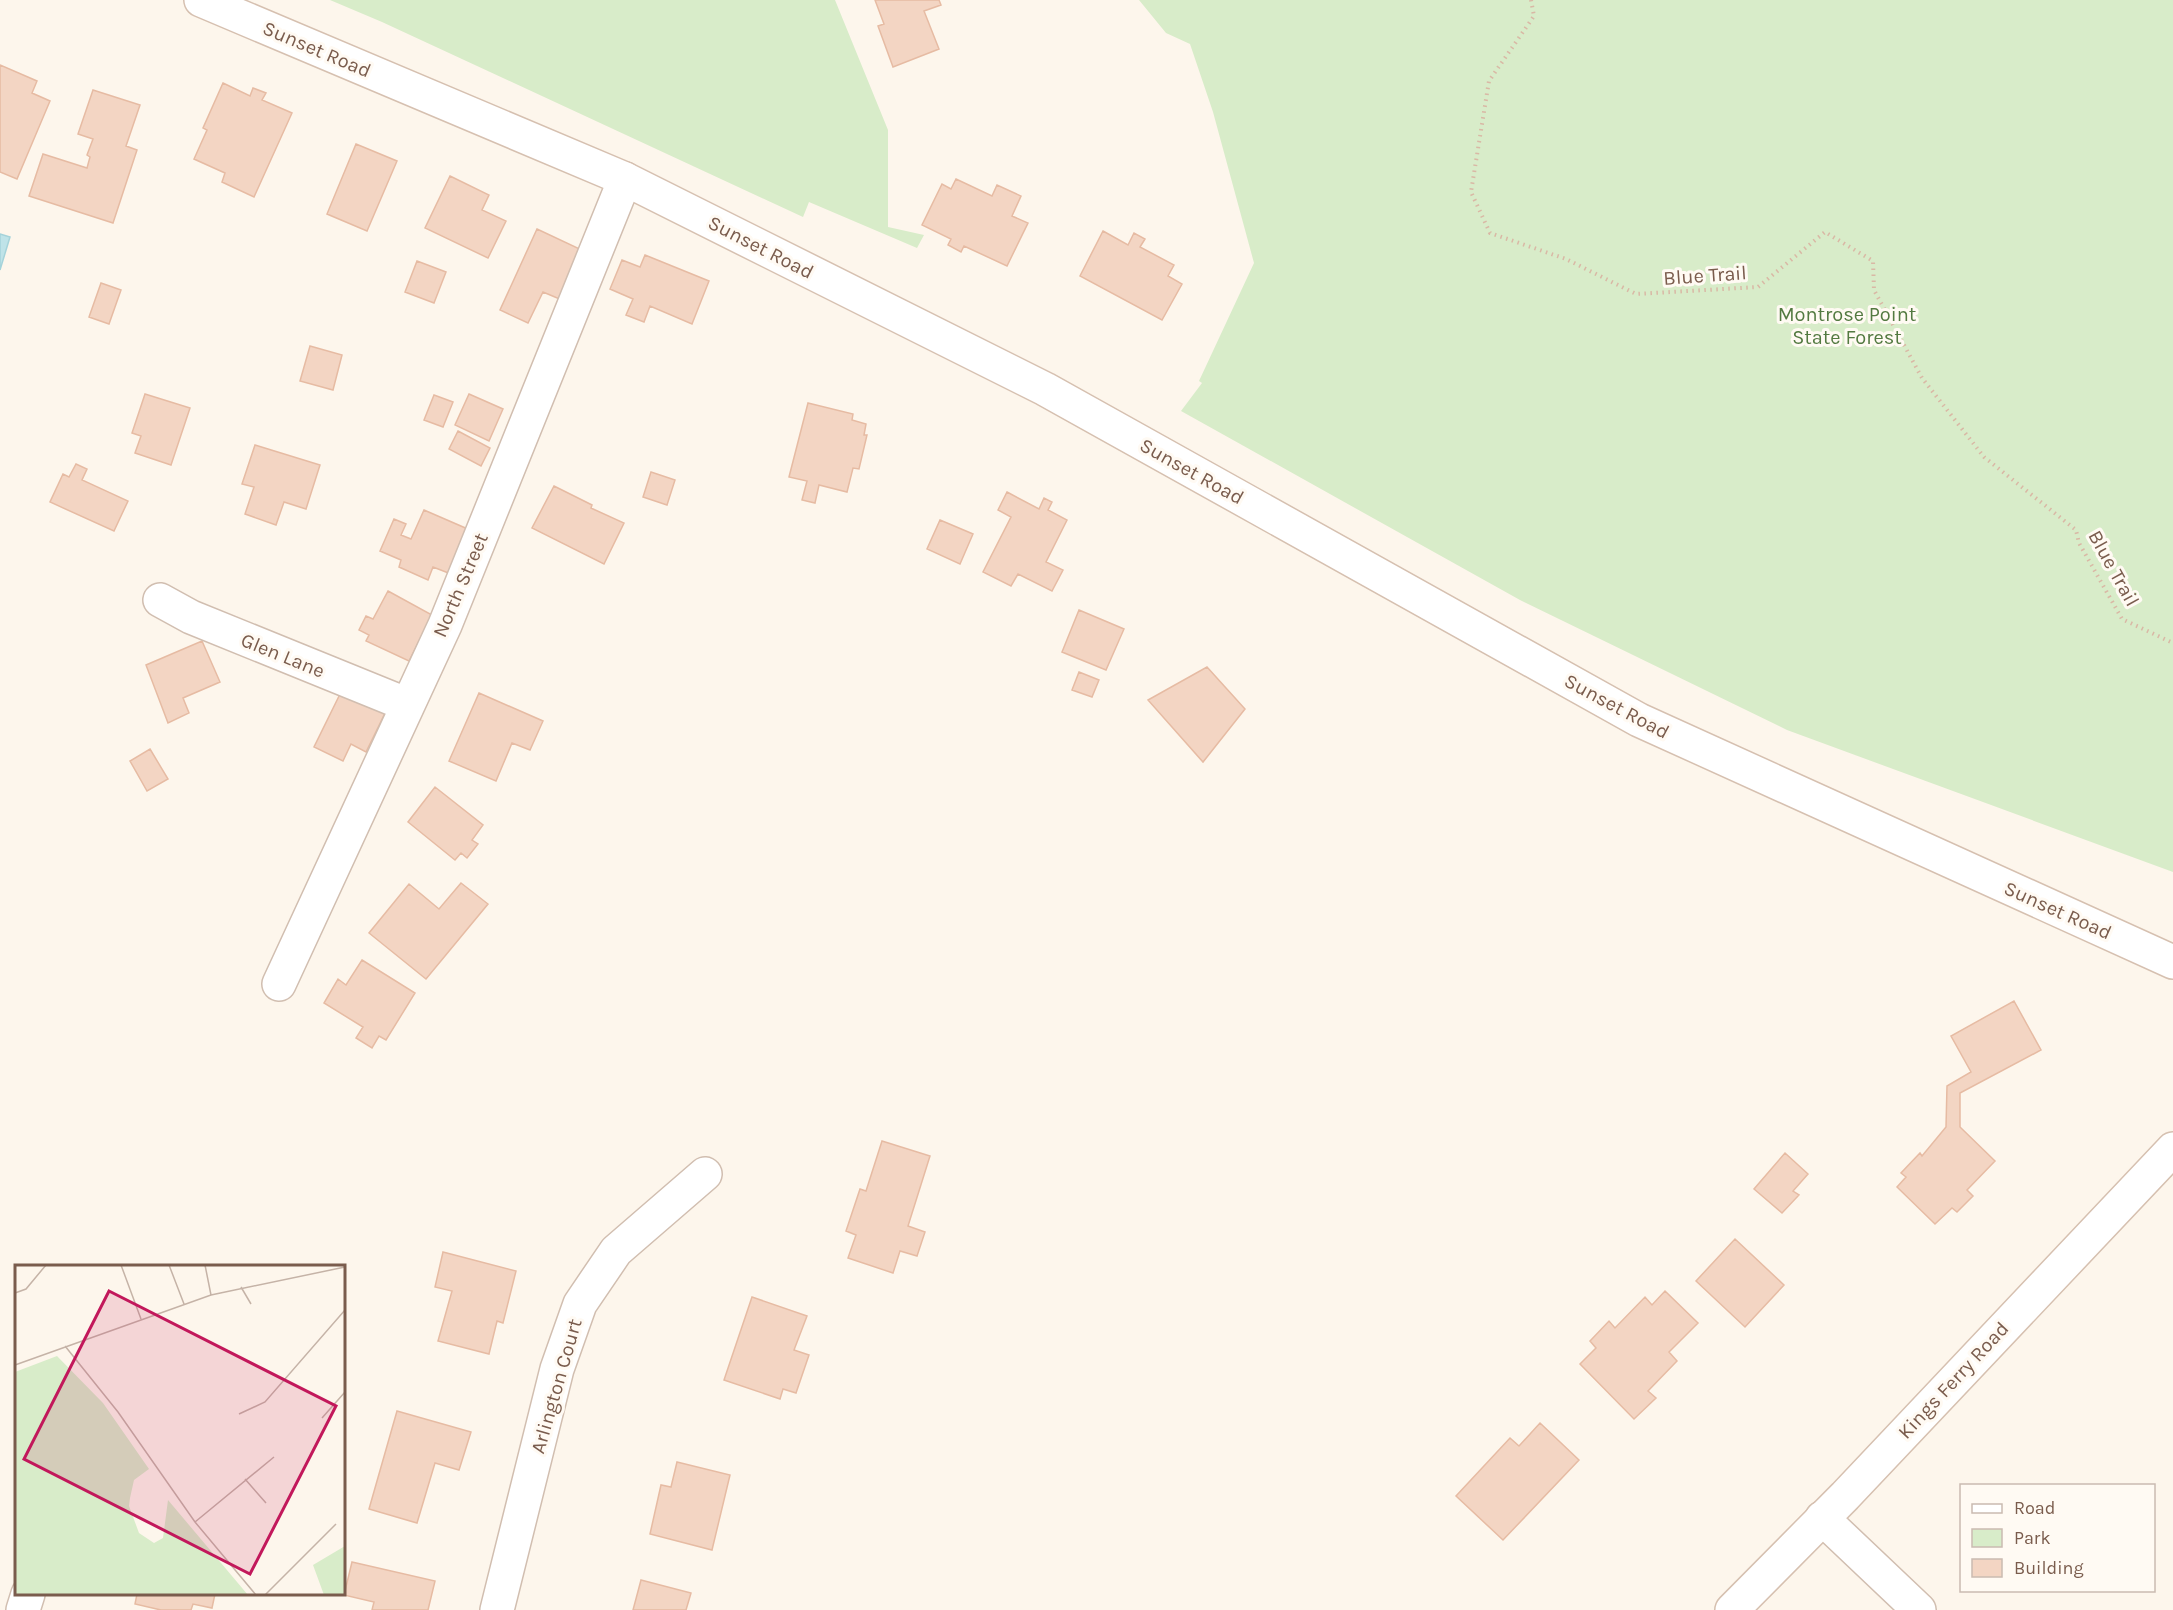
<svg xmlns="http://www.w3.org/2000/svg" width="2173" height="1610" viewBox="0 0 2173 1610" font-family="Karla,sans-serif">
  <rect width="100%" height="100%" fill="#fdf6ec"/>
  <path fill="#d8ecc9" d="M330 0H835L888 130V227L924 235 917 248 809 202 803 217 382 22Z
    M1139 0H2173V872L1787 730 1520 600 1181 411 1202 383 1199 381 1254 263 1213 112 1190 44 1166 33Z"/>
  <path fill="#bfe3e8" stroke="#a5d3da" stroke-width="1.5" d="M0 234 10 237 0 270Z"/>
  <path fill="#f3d5c3" stroke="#e6bba3" stroke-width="1.5" d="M875 0H939L941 5 924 11 939 49 893 67 878 26 884 24Z
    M0 65 37 81 32 93 50 101 17 179 0 172Z
    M223 83 250 96 253 88 266 93 262 100 292 113 254 197 222 182 225 173 194 159 207 130 203 128Z
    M93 90 140 105 126 146 137 150 113 223 29 196 43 154 87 168 90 157 87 155 93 139 78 134Z
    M356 144 397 161 367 231 327 214Z
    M450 176 489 195 482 210 506 221 488 258 425 228Z
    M956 179 992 196 997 185 1021 196 1012 216 1028 223 1007 266 964 246 961 252 948 245 951 239 922 225 942 184 951 189Z
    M537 229 584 251 562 300 543 292 528 323 500 310Z
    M1103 231 1128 245 1134 233 1145 239 1140 247 1174 265 1168 276 1182 284 1162 320 1080 276Z
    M645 255 709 281 692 324 650 306 644 322 626 315 633 299 610 289 622 260 640 267Z
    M417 261 446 272 434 303 405 292Z
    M101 283 121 290 109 324 89 317Z
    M310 346 342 355 333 390 300 381Z
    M145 394 190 408 171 465 135 453 141 436 132 433Z
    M469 394 503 409 489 441 455 425Z
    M434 395 453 402 443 427 424 420Z
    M808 403 853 414 852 420 866 424 864 435H867L859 469 853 468 847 492 819 485 815 503 802 500 807 481 789 477Z
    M458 431 490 448 481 466 449 449Z
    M255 445 320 465 306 509 284 502 276 525 245 514 254 487 242 484Z
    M76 464 87 469 82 480 128 501 114 531 50 502 63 474 69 477Z
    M651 472 675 480 667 505 643 497Z
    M554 486 592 505 591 508 624 523 604 564 532 528Z
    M1007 492 1039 509 1044 498 1052 502 1048 510 1067 520 1046 562 1063 570 1052 591 1018 574 1011 586 983 572 1011 517 998 510Z
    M424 510 470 530 451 574 433 567 428 580 399 567 401 560 380 551 394 519 406 524 401 535 411 539Z
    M940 520 973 534 960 564 927 549Z
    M388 591 432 615 409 661 366 641 369 635 359 630 366 616 373 619Z
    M1079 610 1124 629 1106 670 1062 652Z
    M202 641 220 682 183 698 189 713 168 723 146 665Z
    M1207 667 1245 709 1203 762 1148 700Z
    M1079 672 1099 680 1092 697 1072 690Z
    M344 686 388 707 366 752 351 744 343 761 314 747Z
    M479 693 543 721 530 750 512 743 496 781 449 761Z
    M150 749 168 779 147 791 130 761Z
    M435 787 483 825 472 840 478 844 467 858 461 853 455 860 408 822Z
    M461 883 488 904 426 979 369 933 409 884 439 909Z
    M362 960 415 993 386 1040 379 1036 372 1048 356 1038 363 1027 324 1003 338 979 346 985Z
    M2014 1001 2041 1050 1960 1093V1127L1995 1161 1967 1190 1973 1196 1957 1212 1952 1208 1935 1224 1897 1187 1906 1177 1901 1173 1920 1153 1922 1156 1946 1127 1947 1086 1971 1072 1951 1036Z
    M882 1141 930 1156 908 1226 925 1232 917 1256 900 1251 893 1273 848 1258 856 1235 846 1231 860 1189 866 1191Z
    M1785 1153 1808 1174 1793 1191 1799 1195 1782 1213 1754 1189Z
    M1735 1239 1784 1285 1745 1327 1696 1281Z
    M443 1252 516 1271 503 1323 497 1321 489 1354 438 1341 452 1291 435 1287Z
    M1665 1291 1698 1323 1669 1352 1677 1361 1648 1391 1656 1398 1634 1419 1580 1364 1596 1348 1590 1341 1609 1321 1615 1328 1645 1297 1652 1305Z
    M752 1297 807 1316 794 1350 809 1355 796 1393 783 1389 780 1399 724 1380Z
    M397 1411 471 1432 459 1470 435 1463 417 1523 369 1509Z
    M1540 1423 1579 1460 1503 1540 1456 1496 1510 1438 1519 1446Z
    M677 1462 730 1475 712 1550 650 1534 661 1485 671 1487Z
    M352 1562 435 1581 428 1610H372L374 1602 344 1595Z
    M641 1580 691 1593 686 1610H633Z
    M137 1594H215L212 1608 193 1604 191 1610H161L135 1604Z"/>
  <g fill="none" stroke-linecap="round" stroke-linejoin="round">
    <g stroke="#d1beb0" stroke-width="36">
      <path id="street" d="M160 600 191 617 408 705
        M279 984 445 625 625 179
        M1822 1518 1919 1610
        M23 1610 28 1594
        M497 1610 557 1369 580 1304 616 1251 705 1174"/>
    </g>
    <g stroke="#d6c0b0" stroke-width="36">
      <path id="secondary" d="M201 0 625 179 1045 389 1639 720 2173 962
        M1732 1610 1845 1496 2173 1149"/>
    </g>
    <path stroke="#d9b8a5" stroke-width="4" stroke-dasharray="1.5 4.5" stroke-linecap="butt" d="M1531 0 1534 16 1489 81 1471 192 1490 233 1566 259 1636 294 1758 287 1825 232 1873 261 1874 290 1922 378 1984 457 2076 530 2079 543 2122 619 2173 643"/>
    <use href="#street" stroke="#fff" stroke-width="33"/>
    <use href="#secondary" stroke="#fff" stroke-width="33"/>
  </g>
  <g text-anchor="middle" stroke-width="6" stroke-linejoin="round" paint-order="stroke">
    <g font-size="20" fill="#7a5c4d" stroke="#fffaf3">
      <text transform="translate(317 49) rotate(23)" y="7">Sunset Road</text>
      <text transform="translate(761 247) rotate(27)" y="7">Sunset Road</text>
      <text transform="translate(1705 275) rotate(-4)" y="7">Blue Trail</text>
      <text transform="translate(1192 471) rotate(29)" y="7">Sunset Road</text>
      <text transform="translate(2114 568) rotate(61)" y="7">Blue Trail</text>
      <text transform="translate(460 585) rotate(-67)" y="7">North Street</text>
      <text transform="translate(283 655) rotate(22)" y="7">Glen Lane</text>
      <text transform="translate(1617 706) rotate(28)" y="7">Sunset Road</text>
      <text transform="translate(2058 910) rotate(24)" y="7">Sunset Road</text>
      <text transform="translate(1953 1380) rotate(-47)" y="7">Kings Ferry Road</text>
      <text transform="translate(556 1386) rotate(-74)" y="7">Arlington Court</text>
    </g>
    <g font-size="20" fill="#537a41" stroke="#fffaf3">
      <text x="1847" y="321">Montrose Point<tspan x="1847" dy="23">State Forest</tspan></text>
    </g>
  </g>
  <g transform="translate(15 1265)">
    <rect width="330" height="330" fill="#fdf6ec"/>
    <path d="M42 91 88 138 134 204 119 215 115 233 114 241 124 268 139 278 148 273 153 235 233 330H0V107ZM330 281V330H309L298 300Z" fill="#d8ecc9"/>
    <path fill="none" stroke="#c5b3a7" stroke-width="1.5" d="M106 0 126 54M154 0 169 39M190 0 196 30M226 22 236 39M0 28 11 24 31 0M50 81 103 147 180 257 241 330M0 100 196 30 330 2M224 149 250 137 330 45M307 153 330 127M230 214 251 238M180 257 259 192M250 330 321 259"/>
    <path fill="#c2185b" fill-opacity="0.15" stroke="#c2185b" stroke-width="3" d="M94 26 321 141 235 309 9 194Z"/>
    <rect width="330" height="330" fill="none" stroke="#7a5c4d" stroke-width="3"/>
  </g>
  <rect x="1960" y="1484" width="195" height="108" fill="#fffaf3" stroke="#cabbb1" stroke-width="1.5"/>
  <rect x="1972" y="1504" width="30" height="9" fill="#ffffff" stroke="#cabbb1" stroke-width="1.5"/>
  <text x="2014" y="1514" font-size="18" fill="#7a5c4d">Road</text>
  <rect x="1972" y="1529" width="30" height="18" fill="#d8ecc9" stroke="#cabbb1" stroke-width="1.5"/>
  <text x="2014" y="1544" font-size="18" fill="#7a5c4d">Park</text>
  <rect x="1972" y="1559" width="30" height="18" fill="#f3d5c3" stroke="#cabbb1" stroke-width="1.5"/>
  <text x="2014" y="1574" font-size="18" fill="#7a5c4d">Building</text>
</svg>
